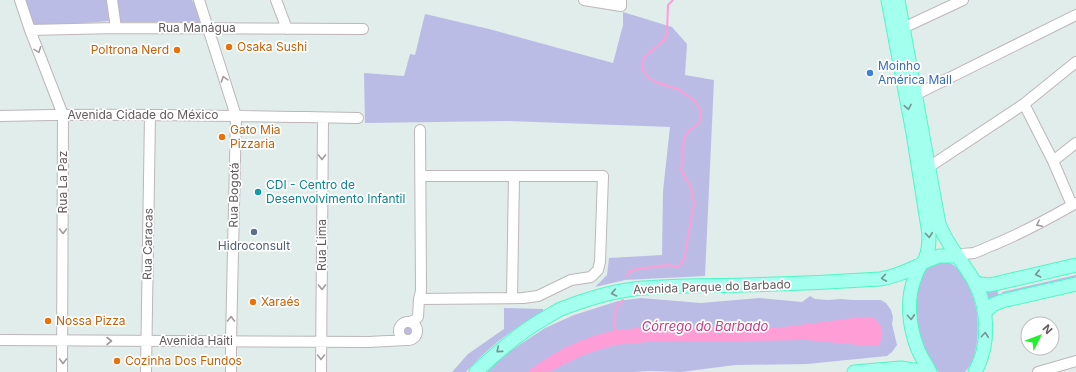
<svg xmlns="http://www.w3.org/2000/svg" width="1076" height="372" viewBox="0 0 1076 372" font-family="Inter,sans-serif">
  <rect width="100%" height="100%" fill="#e0edea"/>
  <path fill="#bbbce6" d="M23 0H109L110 21 33 27Z
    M115 0H192L204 23 181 26 180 22H121L120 21Z
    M623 12 672 27 687 44 685 75 714 80 705 276 625 280 595 287 607 275 609 258 662 255 663 191 670 127 508 121 365 123 364 73 404 76 410 54 415 55 425 14 489 29 613 63 623 25Z
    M947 262C953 264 958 268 961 273 969 284 975 300 977 313 979 330 978 360 965 372H939L933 367 927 356 916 328 915 289 925 268 931 263Z
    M1076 275V279L1003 294 1002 292Z
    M997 289 999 296 987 300 984 292Z
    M810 296 815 299 828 300 841 299 852 300H881L886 303 891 310 893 317 892 324 897 345 892 352 887 356 807 364 735 365 681 372 650 371 633 372H487L504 355 545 328 574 315 618 301 641 298 701 303 759 298 802 302Z
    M504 308 543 309V312C513 328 489 347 466 372H452L468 354 504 329Z
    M401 331a7 7 0 1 1 14 0a7 7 0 1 1-14 0Z"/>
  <path fill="#ff9ed6" d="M861 317H873C883 326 885 332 879 345L869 346 807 340 740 341H659L615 345 586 354 565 364 549 372H527C553 352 584 336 617 330 624 329 631 329 638 328H776Z"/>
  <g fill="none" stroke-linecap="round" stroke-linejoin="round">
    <path stroke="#ff9ed6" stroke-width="2" d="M627 276 632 270 667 265 678 267 684 259 694 203 691 188 681 170 684 138 689 131 699 123 701 112 695 101 678 89 658 83 649 78 643 70 642 62 646 55 664 40 667 33 668 5 673 0
      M614 332 616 307 623 300"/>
    <g stroke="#beb6b9" stroke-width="12">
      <path id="minor" d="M20 0 30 30 63 115 62 372
        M112 0 116 28
        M199 0 236 116 231 341V372
        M276 0 287 29
        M584 0 621 6V0
        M903 28 963 0
        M30 30 116 28 363 29
        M915 95 1076 15
        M1024 104 1053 161 1072 205
        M0 116C119 113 239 116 358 118
        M1053 161 1076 143
        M929 167 1024 104 1076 62
        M956 256C962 253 968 254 974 253 979 251 984 249 988 247 1019 235 1048 219 1076 203
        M512 298 514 176
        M419 299 523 298 538 296 571 280 591 277 598 270 600 262 603 176H421
        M399 331a9 9 0 1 1 18 0a9 9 0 1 1-18 0Z
        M410 322 415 320 418 317 419 299 421 291 420 130
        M0 340 369 342 406 340
        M146 372 150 115
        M321 372 323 118
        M1038 372 1076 361"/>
    </g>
    <g stroke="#4ff7c4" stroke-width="15">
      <path id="major" d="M888 0 913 133 929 234C929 243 929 253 924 261 923 263 921 264 920 266 918 269 916 274 915 277 906 299 909 326 917 347 920 356 926 364 930 372
        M898 0 939 224C947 246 963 261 974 281 989 308 990 345 975 372
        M924 262 939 256H956
        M975 282 980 284 990 285 1076 265
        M985 313 992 305 1002 301 1076 284
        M476 372C498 351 519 333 545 318 551 315 556 311 561 309 584 300 610 292 634 289 671 285 708 286 744 285 789 284 835 282 880 279 895 277 907 271 920 265
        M854 372 901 368 926 372"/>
    </g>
    <use href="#minor" stroke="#fff" stroke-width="10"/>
    <use href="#major" stroke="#a3ffee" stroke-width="13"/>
  </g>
  <defs><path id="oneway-chevron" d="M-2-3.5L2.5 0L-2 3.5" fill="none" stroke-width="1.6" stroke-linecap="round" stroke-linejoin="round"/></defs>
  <g stroke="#a19b9e">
    <use href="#oneway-chevron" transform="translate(38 50) rotate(69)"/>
    <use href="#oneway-chevron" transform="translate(224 79) rotate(-108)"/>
    <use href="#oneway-chevron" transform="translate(322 157) rotate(90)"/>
    <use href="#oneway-chevron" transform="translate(1039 224) rotate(153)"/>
    <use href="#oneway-chevron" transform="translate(63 231) rotate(90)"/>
    <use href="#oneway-chevron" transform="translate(322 287) rotate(90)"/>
    <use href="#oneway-chevron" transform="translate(231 319) rotate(-89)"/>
    <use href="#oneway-chevron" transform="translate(109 341)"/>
    <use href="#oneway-chevron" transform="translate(321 357) rotate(90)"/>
    <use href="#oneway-chevron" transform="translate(63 361) rotate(90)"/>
  </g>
  <g stroke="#799390">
    <use href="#oneway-chevron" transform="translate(908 107) rotate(80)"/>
    <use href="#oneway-chevron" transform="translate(929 235) rotate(85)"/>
    <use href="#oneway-chevron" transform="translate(1038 274) rotate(167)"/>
    <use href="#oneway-chevron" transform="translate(884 278) rotate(172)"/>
    <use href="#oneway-chevron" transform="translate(614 293) rotate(168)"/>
    <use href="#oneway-chevron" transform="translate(911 317) rotate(86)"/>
    <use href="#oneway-chevron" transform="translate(985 335) rotate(-85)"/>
    <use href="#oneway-chevron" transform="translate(499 350) rotate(139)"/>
  </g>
  <g fill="#e8710a" stroke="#fff" stroke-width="1.5">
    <circle cx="229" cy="47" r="4"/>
    <circle cx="177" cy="50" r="4"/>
    <circle cx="222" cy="137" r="4"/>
    <circle cx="253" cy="302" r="4"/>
    <circle cx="48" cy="321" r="4"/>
    <circle cx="117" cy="361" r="4"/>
  </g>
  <circle fill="#3f7fe0" stroke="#fff" stroke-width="1.5" cx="870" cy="73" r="4"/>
  <circle fill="#0f9aa8" stroke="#fff" stroke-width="1.5" cx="258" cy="192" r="4"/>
  <circle fill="#5c6f8a" stroke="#fff" stroke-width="1.5" cx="254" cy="232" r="4"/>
  <g text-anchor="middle" stroke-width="3.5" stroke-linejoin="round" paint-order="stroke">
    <g font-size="12" fill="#62595d" stroke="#fff">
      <text x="197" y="32">Rua Manágua</text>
      <text x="143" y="119">Avenida Cidade do México</text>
      <text transform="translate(63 182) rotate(-90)" y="4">Rua La Paz</text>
      <text transform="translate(234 195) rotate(-89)" y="4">Rua Bogotá</text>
      <text transform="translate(148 244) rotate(-89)" y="4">Rua Caracas</text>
      <text transform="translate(322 245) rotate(-90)" y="4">Rua Lima</text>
      <text transform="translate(712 287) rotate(-2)" y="4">Avenida Parque do Barbado</text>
      <text x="196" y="345">Avenida Haiti</text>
    </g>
    <g font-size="12" fill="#c56008" stroke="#fff" text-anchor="start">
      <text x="237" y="51">Osaka Sushi</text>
      <text x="169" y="54" text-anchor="end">Poltrona Nerd</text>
      <text x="230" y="134">Gato Mia<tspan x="230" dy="14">Pizzaria</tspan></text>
      <text x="261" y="306">Xaraés</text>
      <text x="56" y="325">Nossa Pizza</text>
      <text x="125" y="365">Cozinha Dos Fundos</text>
    </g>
    <g font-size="12" fill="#366cbe" stroke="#fff" text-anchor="start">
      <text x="878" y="70">Moinho<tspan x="878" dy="14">América Mall</tspan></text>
    </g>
    <g font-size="12" fill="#0d838f" stroke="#fff" text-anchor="start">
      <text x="266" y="189">CDI - Centro de<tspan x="266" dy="14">Desenvolvimento Infantil</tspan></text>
    </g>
    <g font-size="12" fill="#4e5e75" stroke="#fff">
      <text x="254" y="250">Hidroconsult</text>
    </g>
    <g font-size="13" font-style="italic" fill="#c73c82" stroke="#fff">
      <text x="705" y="331">Córrego do Barbado</text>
    </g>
  </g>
  <g transform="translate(1040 336) rotate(48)"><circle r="19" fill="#ffffff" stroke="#c0bdbe"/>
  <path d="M0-3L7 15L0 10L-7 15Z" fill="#23ef2f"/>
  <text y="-6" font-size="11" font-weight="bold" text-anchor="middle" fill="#62595d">N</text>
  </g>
</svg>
